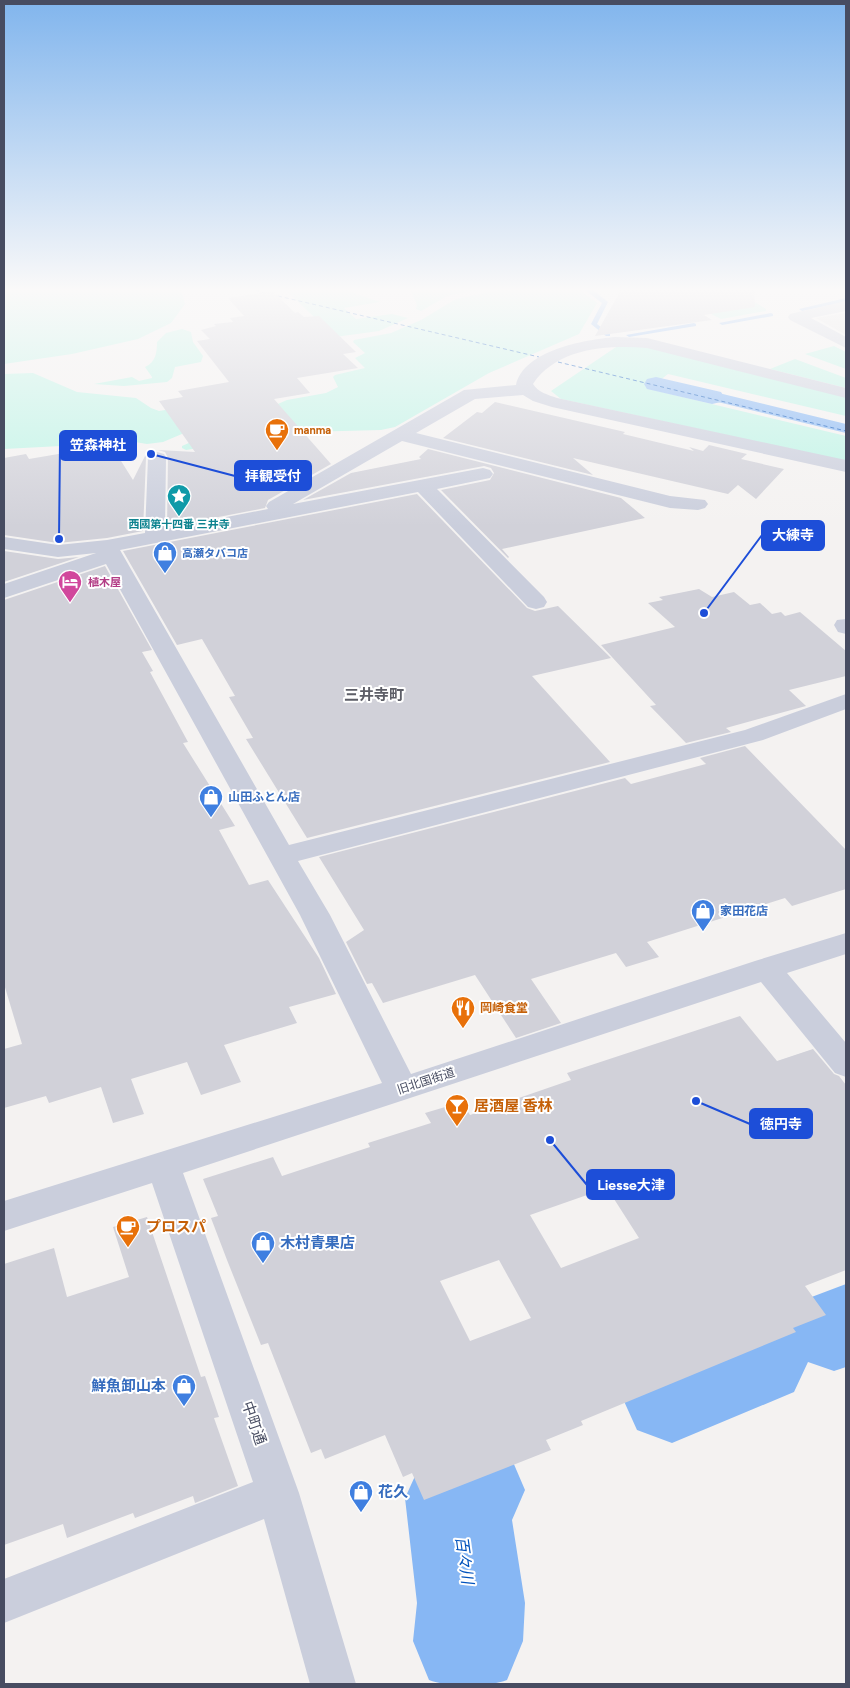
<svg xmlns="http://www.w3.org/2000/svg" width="850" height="1688" viewBox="0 0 850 1688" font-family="Figtree,'Noto Sans JP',sans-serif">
  <rect width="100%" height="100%" fill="#f4f2f1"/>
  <path fill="#e5e3e3" d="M846 313V335L816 318Z"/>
  <path fill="#bef4e6" d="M4 290H181L185 304 171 323 138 339 72 354 4 364Z
    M286 290H345L380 302 344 308 356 319 392 314 408 318 379 331 335 337Z
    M475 290 447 296 421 311 416 309 417 305 411 291Z
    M499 290H580L597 303 579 334 489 373 395 427 381 430 303 432 186 450 182 448V446L287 400 326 393 338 387 333 377 335 375 365 368 355 358 365 353 353 342 354 340 391 333 421 320 456 299Z
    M735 290 766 309V311L721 319 711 314Z
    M182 329 191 332 193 342 203 356 201 362 175 367 172 378 167 382 124 386 94 384 132 377 139 381 152 378V377L145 367C156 362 157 352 157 342L166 333Z
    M643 344 846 397V416L668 374 649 389 846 436V461L561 399 551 391 619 345Z
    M834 346 846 352V369L805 354Z
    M795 359 846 378V388L770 369Z
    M33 373 77 392 136 398 151 408 159 411 259 394 264 399 163 442 147 444 117 439 61 446 4 449V374Z"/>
  <path fill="#87b7f4" d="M665 380 846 424V433L656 387Z"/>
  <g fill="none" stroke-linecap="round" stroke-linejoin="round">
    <path fill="#87b7f4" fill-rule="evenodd" d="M585 290H593L608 302 597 324 610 334V336H606L591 324 602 303Z
      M846 298V302L802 311 799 309Z
      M771 313 773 314V316L722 325 719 323Z
      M694 323 696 324V326L629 337 626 335Z"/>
    <path fill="#87b7f4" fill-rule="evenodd" d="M656 377 721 392 724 397 721 402 712 404 647 389 644 384 647 379Z"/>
    <path fill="#87b7f4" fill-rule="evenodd" d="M846 1284V1367L834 1371 808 1362 794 1392 672 1443 637 1430 623 1399 637 1368 760 1319 787 1329 801 1301Z
      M474 1441 510 1455 525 1490 512 1520 525 1603 523 1641 507 1680C490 1687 446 1687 429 1680L413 1641 417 1603 405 1498 421 1463Z"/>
    <path stroke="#0052bc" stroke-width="1" stroke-dasharray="4 3" stroke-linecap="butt" d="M255 290 264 293
      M278 296 539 357
      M558 362 846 431"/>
  </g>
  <path fill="#d1d1d9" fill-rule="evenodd" d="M621 290H754L755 307 704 315 712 320 595 336Z
    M273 291 295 313 298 312 304 317 319 316 356 352 343 354 358 368 297 378 310 393 274 399 331 464 268 500 265 508 167 527 168 458 165 452 158 450 195 452 159 401 183 397 178 391 229 382 197 341 210 339 201 330 216 326 214 324 233 322 230 318 244 316 228 298Z
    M495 402 625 432 623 434 694 451 689 447 703 451 709 445 747 454 741 459 784 469 756 499 738 485 728 494 573 458 593 475 443 438 477 412 482 413Z
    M111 445 133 480 148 450H156L149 452 146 458 143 531 107 538 58 543 4 535V458L26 454 29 459Z
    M428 449 621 498 645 518 502 549 509 557 508 558 441 490 490 480 494 473 491 468 484 466 303 500 351 473 421 459 419 457Z
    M417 494 527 608 535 611 558 606 611 658 532 676 610 762 307 838 246 739 253 738 229 697 235 696 202 639 177 645 123 551Z
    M4 551 58 559 79 557 4 582Z
    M105 566 152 650 142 652 153 671 150 672 188 742 183 743 235 826 219 830 249 885 268 880 319 958 336 994 289 1007 297 1023 224 1045 241 1082 201 1095 187 1062 131 1079 144 1114 113 1123 101 1087 49 1103 46 1096 4 1108V1049L22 1044 4 984V600Z
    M699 589 712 597 734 592 750 605 760 603 772 614 781 612 785 616 800 612 846 651V676L789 690 806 706 726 728 731 732 686 743 650 706 656 705 601 645 675 627 648 603 663 600 659 597Z
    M745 746 846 850V889L792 906 785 898 647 942 659 957 626 967 616 953 531 979 561 1023 516 1038 475 975 383 1003 372 983 367 984 346 942 364 930 319 857 625 778 631 784 706 764 700 758Z
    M740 1016 777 1061 813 1049 834 1074 839 1076 846 1085V1270L805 1286 826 1315 793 1328 796 1332 581 1421 583 1425 546 1440 551 1450 424 1500 412 1473 403 1477 385 1435 325 1459 321 1449 311 1453 268 1343 261 1345 227 1260 211 1218 218 1216 203 1179 273 1157 282 1176 370 1147 368 1143 431 1123 425 1113 462 1102 470 1115 571 1080 567 1073ZM607 1188 639 1238 561 1268 530 1215ZM499 1260 531 1318 470 1341 440 1281Z
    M147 1217 201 1377 205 1376 219 1417 214 1418 238 1486 195 1503 193 1496 135 1518 133 1513 67 1538 63 1524 4 1545V1264L54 1248 67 1297 129 1277 113 1227Z"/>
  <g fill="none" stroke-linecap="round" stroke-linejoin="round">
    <path fill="#cacedc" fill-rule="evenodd" d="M846 301V311L811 318 846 337V348L790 320 788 317 790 314Z
      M615 337 647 338 846 388V398L647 348C607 345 557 348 533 384 538 392 548 395 557 398L846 460V472L552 407 533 401 523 395 475 399 416 433 670 496 705 500 708 504 705 508 698 510 670 508 402 441 293 504 483 468 490 470 493 474 490 478 437 489 544 597 547 602 544 607 536 609 528 607 418 492 120 550 289 845 745 730 846 694V709L763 740 298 861 330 915 411 1074 755 961 846 933V954L787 973 846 1043V1077L835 1073 761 982 183 1173 299 1493 356 1684H310L264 1519 4 1623V1579L253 1482 152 1183 4 1231V1201L382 1083 300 915 106 564 4 598V584L96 553 58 557 4 549V537L58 545 107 540 145 533 148 458 150 454 157 452 164 454 166 458 165 529 268 509 266 506 269 502 464 390 516 385C524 350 584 340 615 337Z
      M846 619V634L838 632 834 625 837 620Z"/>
  </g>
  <linearGradient id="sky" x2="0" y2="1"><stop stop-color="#81b5ed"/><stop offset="0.55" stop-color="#faf9f9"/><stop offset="1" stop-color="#faf9f9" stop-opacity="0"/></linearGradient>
  <rect width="850" height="527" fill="url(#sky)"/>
  <defs>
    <g id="cafe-pin" transform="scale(1.25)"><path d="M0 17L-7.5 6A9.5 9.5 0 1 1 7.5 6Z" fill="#e8710a" stroke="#fff"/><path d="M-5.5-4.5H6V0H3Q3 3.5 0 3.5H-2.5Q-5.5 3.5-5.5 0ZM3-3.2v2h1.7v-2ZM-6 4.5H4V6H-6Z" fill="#fff"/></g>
    <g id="sight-pin" transform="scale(1.25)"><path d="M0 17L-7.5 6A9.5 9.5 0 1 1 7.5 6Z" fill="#0f9aa8" stroke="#fff"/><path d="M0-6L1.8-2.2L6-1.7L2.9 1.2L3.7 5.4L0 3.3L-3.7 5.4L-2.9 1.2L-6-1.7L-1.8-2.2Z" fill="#fff"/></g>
    <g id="shop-pin" transform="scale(1.25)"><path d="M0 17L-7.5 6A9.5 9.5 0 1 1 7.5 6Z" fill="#3f7fe0" stroke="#fff"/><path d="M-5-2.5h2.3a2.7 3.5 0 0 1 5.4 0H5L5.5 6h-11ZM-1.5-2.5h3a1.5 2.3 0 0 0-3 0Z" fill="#fff"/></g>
    <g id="hotel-pin" transform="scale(1.25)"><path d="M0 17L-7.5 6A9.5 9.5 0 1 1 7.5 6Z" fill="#d1479c" stroke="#fff"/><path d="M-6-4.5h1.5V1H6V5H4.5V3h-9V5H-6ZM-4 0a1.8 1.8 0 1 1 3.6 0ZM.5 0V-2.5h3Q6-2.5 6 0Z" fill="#fff"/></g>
    <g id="restaurant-pin" transform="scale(1.25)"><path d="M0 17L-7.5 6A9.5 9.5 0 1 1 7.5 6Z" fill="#e8710a" stroke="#fff"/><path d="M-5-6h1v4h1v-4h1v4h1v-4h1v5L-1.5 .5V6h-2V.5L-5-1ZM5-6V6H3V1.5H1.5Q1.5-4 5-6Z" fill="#fff"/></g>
    <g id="bar-pin" transform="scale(1.25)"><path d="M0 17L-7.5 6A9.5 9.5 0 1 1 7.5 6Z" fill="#e8710a" stroke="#fff"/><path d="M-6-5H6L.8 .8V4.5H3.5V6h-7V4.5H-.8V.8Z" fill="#fff"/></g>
  </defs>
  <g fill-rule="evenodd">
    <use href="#cafe-pin" x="277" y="430"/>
    <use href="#sight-pin" x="179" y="496"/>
    <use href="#shop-pin" x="165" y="553"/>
    <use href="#hotel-pin" x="70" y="582"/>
    <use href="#shop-pin" x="211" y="797"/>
    <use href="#shop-pin" x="703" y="911"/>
    <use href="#restaurant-pin" x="463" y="1008"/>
    <use href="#bar-pin" x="457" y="1106"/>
    <use href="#cafe-pin" x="128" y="1227"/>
    <use href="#shop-pin" x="263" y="1243"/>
    <use href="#shop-pin" x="184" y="1386"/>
    <use href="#shop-pin" x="361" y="1492"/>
  </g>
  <g text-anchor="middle" stroke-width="4" stroke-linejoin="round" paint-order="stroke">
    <g font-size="11" font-weight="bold" fill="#c56008" stroke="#fff" text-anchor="start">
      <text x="294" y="434">manma</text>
    </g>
    <g font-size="11" font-weight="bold" fill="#0d838f" stroke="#fff">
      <text x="179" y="528">西國第十四番 三井寺</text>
    </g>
    <g font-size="11" font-weight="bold" fill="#366cbe" stroke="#fff" text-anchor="start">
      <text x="182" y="557">高瀬タバコ店</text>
    </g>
    <g font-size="11" font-weight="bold" fill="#b23c85" stroke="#fff" text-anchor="start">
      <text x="88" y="586">植木屋</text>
    </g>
    <g font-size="12" font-weight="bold" fill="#366cbe" stroke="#fff" text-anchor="start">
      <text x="228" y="801">山田ふとん店</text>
      <text x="720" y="915">家田花店</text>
    </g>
    <g font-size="12" font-weight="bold" fill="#c56008" stroke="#fff" text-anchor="start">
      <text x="480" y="1012">岡崎食堂</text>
    </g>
    <g font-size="12" fill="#474c61" stroke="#fff">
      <text transform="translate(426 1081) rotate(-18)" y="4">旧北国街道</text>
    </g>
    <g font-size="15" font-weight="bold" fill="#5d5e67" stroke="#fff">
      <text x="374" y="700">三井寺町</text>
    </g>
    <g font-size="15" font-weight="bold" fill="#c56008" stroke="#fff" text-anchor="start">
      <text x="474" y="1111">居酒屋 香林</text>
      <text x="146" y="1232">プロスパ</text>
    </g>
    <g font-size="15" font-weight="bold" fill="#366cbe" stroke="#fff" text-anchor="start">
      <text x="280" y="1248">木村青果店</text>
      <text x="166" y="1391" text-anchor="end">鮮魚卸山本</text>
      <text x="378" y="1497">花久</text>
    </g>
    <g font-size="15" fill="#474c61" stroke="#fff">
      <text transform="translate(254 1423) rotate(71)" y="5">中町通</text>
    </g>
    <g font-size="16" font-style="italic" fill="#0052bc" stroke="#fff">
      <text transform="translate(465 1560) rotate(82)" y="6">百々川</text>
    </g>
  </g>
  <path fill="none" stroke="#1d4ed8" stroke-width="2" d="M59 539L60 445M151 454L235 476M704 613L762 535M696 1101L750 1124M550 1140L587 1185"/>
  <g fill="#1d4ed8" stroke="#fff" stroke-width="2">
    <circle cx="59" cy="539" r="5"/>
    <circle cx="151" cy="454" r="5"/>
    <circle cx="704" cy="613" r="5"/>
    <circle cx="696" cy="1101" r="5"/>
    <circle cx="550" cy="1140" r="5"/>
  </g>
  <g fill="#1d4ed8" stroke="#1d4ed8" stroke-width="2">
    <rect x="60" y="431" width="76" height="29" rx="5"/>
    <rect x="235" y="461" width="76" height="29" rx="5"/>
    <rect x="762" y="521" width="62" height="29" rx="5"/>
    <rect x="750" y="1109" width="62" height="29" rx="5"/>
    <rect x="587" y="1170" width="87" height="29" rx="5"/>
  </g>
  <g font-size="14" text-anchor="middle" font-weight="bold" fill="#fff">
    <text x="98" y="450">笠森神社</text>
    <text x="273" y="481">拝観受付</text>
    <text x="793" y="540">大練寺</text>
    <text x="781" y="1129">徳円寺</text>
    <text x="631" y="1190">Liesse大津</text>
  </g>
  <rect width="850" height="1688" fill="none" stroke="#474c61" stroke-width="10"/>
</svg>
